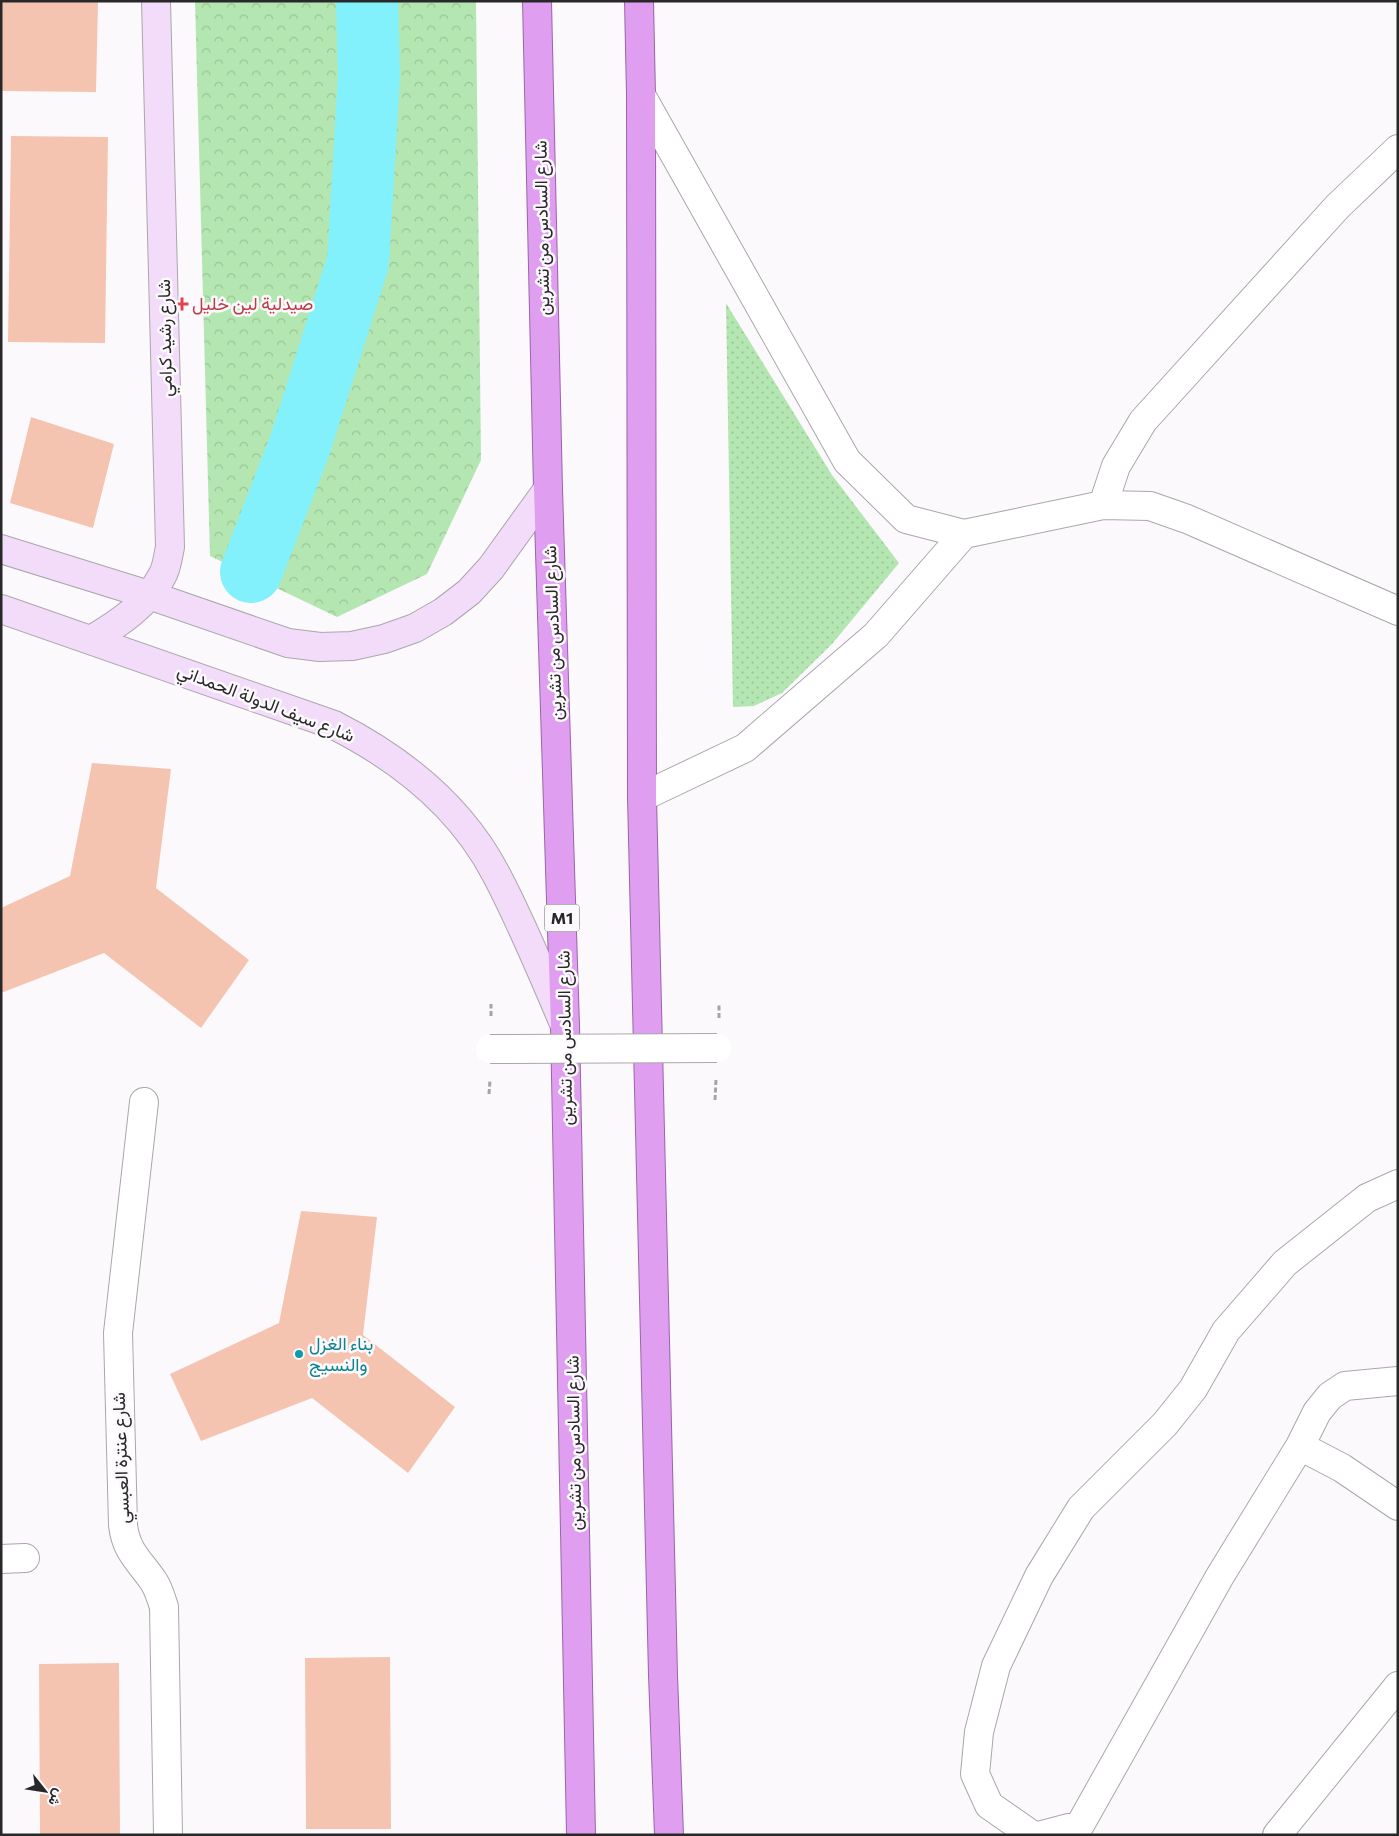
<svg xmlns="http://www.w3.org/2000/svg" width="1399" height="1836" viewBox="0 0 1399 1836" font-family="Commissioner,Vazirmatn,sans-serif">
  <defs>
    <pattern id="grass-dots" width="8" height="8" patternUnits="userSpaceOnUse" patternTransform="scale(1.25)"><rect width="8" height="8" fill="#b4e6b1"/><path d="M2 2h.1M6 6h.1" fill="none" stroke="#9bc598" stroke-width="1.8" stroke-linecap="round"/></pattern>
    <pattern id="park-crowns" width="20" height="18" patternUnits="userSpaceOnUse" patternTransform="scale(1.25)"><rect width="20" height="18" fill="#b4e6b1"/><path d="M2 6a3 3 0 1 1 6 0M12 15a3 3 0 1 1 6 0" fill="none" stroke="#9bc598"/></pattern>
  </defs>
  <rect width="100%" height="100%" fill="#fcf9fd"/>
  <path fill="url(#grass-dots)" d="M726 303 832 475 899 563 832 644 782 693 754 706 733 707Z"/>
  <path fill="url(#park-crowns)" d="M195 1H476L481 460 427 574 337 617 210 556Z"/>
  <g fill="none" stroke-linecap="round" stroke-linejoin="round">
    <path stroke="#83f1fc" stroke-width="62" d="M251 572 300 445 358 262 369 76 367 1"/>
  </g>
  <path fill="#f4c4b1" d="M2 1H98L96 92 1 91Z
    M11 136 108 137 105 343 8 342Z
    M31 417 114 444 93 528 10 503Z
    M92 763 171 769 156 888 249 960 201 1028 104 953 1 993V908L70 876Z
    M301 1211 377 1217 363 1335 455 1407 408 1473 312 1398 201 1441 170 1374 279 1323Z
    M390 1657 391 1829H306L305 1658Z
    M119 1663 120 1835H40L39 1664Z"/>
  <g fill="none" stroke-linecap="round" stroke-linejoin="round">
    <g stroke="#aaa7ab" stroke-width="30">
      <path id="minor" d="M1103 505 1116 466 1143 421 1338 206 1398 149
        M144 1102 118 1333 123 1525C126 1552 140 1561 154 1582 159 1590 161 1598 164 1607L168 1835
        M1300 1446 1342 1468 1398 1506
        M1 1559 25 1558
        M1032 1835 989 1805 975 1774 979 1732 996 1666 1039 1576 1081 1508 1165 1424 1193 1389 1226 1331 1285 1263 1367 1198 1398 1184
        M1042 1835 1080 1825 1220 1576 1300 1446 1317 1412 1330 1396 1345 1386 1398 1381
        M1277 1835 1398 1686"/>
    </g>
    <g stroke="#aaa7ab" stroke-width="30">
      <path id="tertiary" d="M641 95 847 461 906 519 964 534 1103 505 1150 506 1187 519 1398 611
        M642 797 745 748 876 635 964 534"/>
    </g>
    <g stroke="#aaa7ab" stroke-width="30">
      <path id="secondary" d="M1 549 149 595 288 643 320 647 352 646 384 639 415 628 443 612 469 592 491 568 548 489
        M1 609 334 725C401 759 461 807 496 874 522 923 543 975 565 1026
        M91 640C118 624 147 605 162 576 167 568 168 556 170 547L156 1"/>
    </g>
    <g stroke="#9a65a8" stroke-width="30">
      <path id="trunk" d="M537 1 548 489 565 1026 581 1835
        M639 1 641 95 642 797 663 1675 669 1835"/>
    </g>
    <path stroke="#a6a4a6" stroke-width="3" stroke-dasharray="5 2.5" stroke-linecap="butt" d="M491 1016V1004
      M719 1018V1004
      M489 1094 490 1080
      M715 1100 716 1079"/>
    <use href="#minor" stroke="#fff" stroke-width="28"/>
    <use href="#tertiary" stroke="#fff" stroke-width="28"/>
    <use href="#secondary" stroke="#f3dbfa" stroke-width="28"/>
    <use href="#trunk" stroke="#df9ef0" stroke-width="28"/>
    <g stroke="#aaa7ab" stroke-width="30" stroke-linecap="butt">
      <path id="pedestrian-bridge" d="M490 1049 717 1048"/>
    </g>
    <use href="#pedestrian-bridge" stroke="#fff" stroke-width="28"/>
  </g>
  <path fill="#e0444e" stroke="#fcf9fd" stroke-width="2" d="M179.5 296.5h5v5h5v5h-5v5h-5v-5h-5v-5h5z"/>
  <circle fill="#0f9aa8" stroke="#fcf9fd" stroke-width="2" cx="299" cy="1354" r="5"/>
  <g text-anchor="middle" stroke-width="5" stroke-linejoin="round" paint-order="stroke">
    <rect fill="#fcf9fd" stroke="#686769" stroke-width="1" x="544.5" y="904.5" width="35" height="27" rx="4"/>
    <g font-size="16" font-weight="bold" fill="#292829">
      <text x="562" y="924">M1</text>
    </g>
    <g font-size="18" fill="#292829" stroke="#fcf9fd">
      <text transform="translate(542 228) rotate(-91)" y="6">شارع السادس من تشرين</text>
      <text transform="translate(165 338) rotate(-91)" y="6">شارع رشيد كرامي</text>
      <text transform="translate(553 633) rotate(-92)" y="6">شارع السادس من تشرين</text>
      <text transform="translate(266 703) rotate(21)" y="6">شارع سيف الدولة الحمداني</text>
      <text transform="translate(565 1038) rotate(-91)" y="6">شارع السادس من تشرين</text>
      <text transform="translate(574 1443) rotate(-91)" y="6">شارع السادس من تشرين</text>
      <text transform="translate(121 1458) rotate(-92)" y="6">شارع عنترة العبسي</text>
    </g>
    <g font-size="18" fill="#be3a42" stroke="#fcf9fd" text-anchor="start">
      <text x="192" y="310">صيدلية لين خليل</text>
    </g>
    <g font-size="18" fill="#0d838f" stroke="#fcf9fd" text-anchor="start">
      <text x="309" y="1350">بناء الغزل<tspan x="309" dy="21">والنسيج</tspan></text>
    </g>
  </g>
  <rect width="1399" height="1836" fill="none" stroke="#292829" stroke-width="5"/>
  <g transform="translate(45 1791) rotate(120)" stroke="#fcf9fd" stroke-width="4" paint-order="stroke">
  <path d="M0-4L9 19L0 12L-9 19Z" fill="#292829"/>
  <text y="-8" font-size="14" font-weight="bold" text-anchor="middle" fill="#292829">ش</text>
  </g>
</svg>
